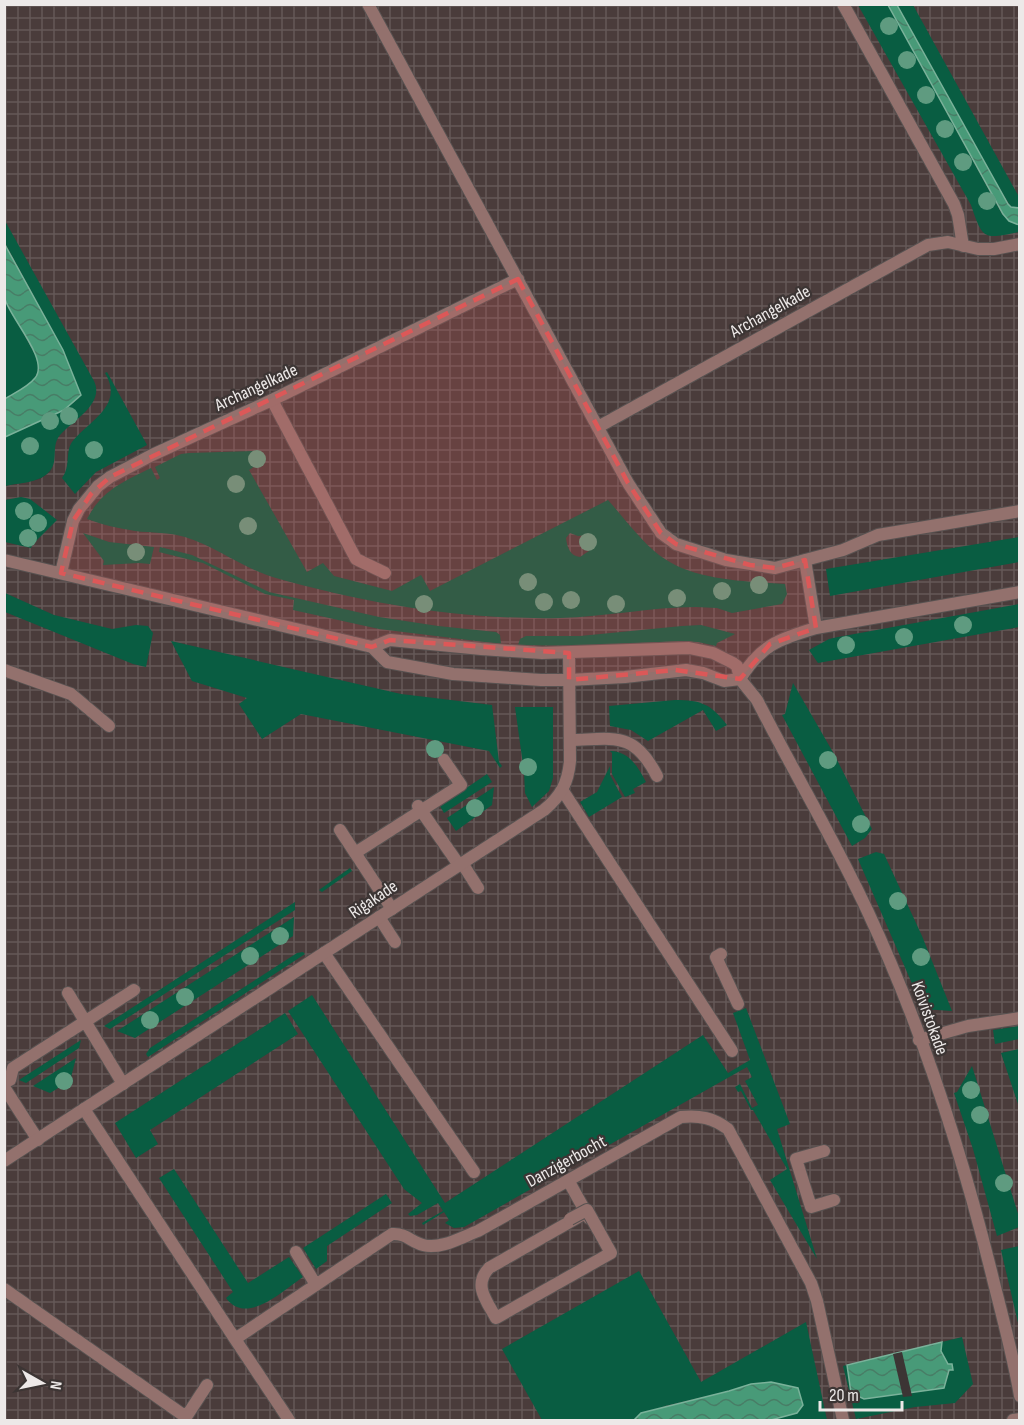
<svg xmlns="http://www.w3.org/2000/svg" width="1024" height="1425" viewBox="0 0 1024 1425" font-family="'Sofia Sans Condensed',sans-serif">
  <defs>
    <pattern id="industrial-grid" width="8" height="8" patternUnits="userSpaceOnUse" patternTransform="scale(1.5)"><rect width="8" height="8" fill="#4a3c3b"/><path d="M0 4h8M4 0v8" fill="none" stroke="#645857"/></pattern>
    <pattern id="water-waves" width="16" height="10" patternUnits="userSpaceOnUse" patternTransform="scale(1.5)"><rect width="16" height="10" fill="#489a78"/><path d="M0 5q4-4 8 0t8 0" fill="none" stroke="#487d66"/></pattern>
  </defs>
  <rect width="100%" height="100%" fill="#3c3534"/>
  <path fill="url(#industrial-grid)" d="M5 5H1019V1420H5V486L40 479 51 471 5 399 30 383 39 369 5 298Z"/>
  <path fill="#095d42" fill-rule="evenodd" d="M858 5H888L1002 214 1009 221 1019 225V232C984 239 983 241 971 205Z
    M897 5H913L1019 197V208L1011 207 999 188Z
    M4 219 94 381C105 404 73 420 60 435 50 447 60 462 48 473 38 483 18 483 5 486V437L64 410 79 398 63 350 5 243Z
    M4 298 37 358 39 369 35 378 30 383 5 399Z
    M107 372 147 445 96 472 75 494 62 478C71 466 65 452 72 442 88 421 125 406 105 373Z
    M253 451 264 461 249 470 307 572 323 563 334 576 392 591 421 575 430 591 608 500C624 518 639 539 659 555 693 581 744 581 785 584L787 594 782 604 732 613 717 608 696 607C650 607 605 617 560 618 464 620 368 604 276 578 244 569 217 547 185 537 169 532 152 533 135 531 118 528 103 525 87 519 102 490 123 482 151 468L157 480 160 478 155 467 181 454 189 453ZM570 533 578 536 588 535 591 538 589 551 580 557C570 556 567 547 566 538Z
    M21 497 30 499 57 520 32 545 31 548 5 542V500Z
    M83 533 109 542 154 547 150 564 139 563 103 565 104 561Z
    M1019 537V562L830 596 826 569Z
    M160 547 192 555 269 592 379 617 438 626 496 632 500 635 501 644 379 629 293 610 294 600 265 594 203 563 159 552Z
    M5 593 54 615 112 629 136 625 148 626 153 633 146 667 133 664 5 612Z
    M1019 604V627L818 663 809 650 829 639 838 637Z
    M701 625 735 634 717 643 716 646 698 642 681 641 573 646 518 645 520 639 526 636H580L682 626Z
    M171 641 401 694 492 705 499 762 502 766 500 768 489 751 301 714 262 739 239 704 247 698 192 681Z
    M793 683 834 754 872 829 865 838 852 846 782 715 785 714Z
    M675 700C701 700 711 704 727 725L716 731 703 710 648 741 631 730 610 726 609 706Z
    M515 707H553V778L549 791 532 807 525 793 524 772Z
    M610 751C629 751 638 767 646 782L633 789 635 793 625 797 612 774V753Z
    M610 766V775L622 797 589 817 580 802 597 792Z
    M487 774 492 782 444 813 440 806Z
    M494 787 492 805 456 831 447 818Z
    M876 852 884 854 922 936 952 1011 923 1009 858 859Z
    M350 868 352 871 322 892 319 890Z
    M295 902V910L110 1029 104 1026Z
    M294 917 293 936 135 1038 117 1031Z
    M303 952 305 954 148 1057 146 1054 150 1048 297 953Z
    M312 995 445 1203 703 1035 728 1073 750 1060 733 1013 746 1008 790 1124 777 1129 817 1259 770 1180 787 1169 753 1110H751L741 1091 738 1092 735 1087 740 1084 752 1108 758 1105 745 1081 752 1077 747 1067 464 1227 454 1228 445 1223 449 1220 444 1212 423 1225 422 1223 443 1211 438 1203 417 1215 410 1216 408 1214 422 1203 404 1189 288 1011Z
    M285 1013 298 1034 150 1130 158 1144 136 1158 115 1123Z
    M1019 1026V1039L995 1044 993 1030Z
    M81 1040 79 1048 26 1083 19 1080Z
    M1019 1049H1020L1019 1107 1001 1053Z
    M76 1058 70 1081 50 1093 33 1086Z
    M972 1066 1019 1217V1227L997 1236 973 1149 954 1093 957 1092Z
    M174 1169 248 1283 289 1257 303 1277C282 1291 247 1326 226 1298L233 1292 159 1178Z
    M386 1194 392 1203 327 1246V1261L316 1269 303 1248Z
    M1019 1246H1020L1019 1327 1001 1250Z
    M639 1271 701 1382 806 1322 827 1420H771L797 1413 801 1401 795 1388 771 1382 751 1384 729 1391 665 1406 634 1420H542L502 1349Z
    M962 1337 973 1384 955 1403 915 1407 856 1419 843 1366 847 1365 851 1393 864 1399 944 1388 950 1370H952L941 1351 942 1342Z"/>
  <path fill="url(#water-waves)" stroke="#7ab29a" stroke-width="1.5" d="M888 5H897L1008 204 1011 207 1019 208V225L1009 221 1003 214Z
    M4 243 63 350 81 395 64 410 5 437V399C14 393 28 387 35 378 50 360 10 318 5 299 1 287 4 256 4 243Z
    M942 1342 941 1351 948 1364H952L953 1370H949L944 1388 864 1399 851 1393 847 1365Z
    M771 1382 798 1388 803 1405 797 1413 771 1420H611H634L641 1413 729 1391 751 1384Z"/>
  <path fill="#3c3534" d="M902 1352 912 1396 903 1397 893 1354Z"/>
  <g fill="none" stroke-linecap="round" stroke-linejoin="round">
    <g stroke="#585251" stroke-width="14">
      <path id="service" d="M272 400 356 559 385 573
        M4 670 71 694 109 726
        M571 740C615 739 634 731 657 776
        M563 791 732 1051
        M418 806 459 865
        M340 830 392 909
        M355 853 461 785 444 760
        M462 863 478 888
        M379 917 395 942
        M324 953 474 1172
        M721 954 716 957 738 1004
        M68 993 123 1084
        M4 1083 10 1080 13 1068 134 990
        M4 1087 38 1140
        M84 1109 235 1339
        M824 1151 796 1159 811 1207 834 1200
        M568 1180 589 1218
        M296 1252 316 1285
        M489 1268 580 1216
        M4 1289 186 1417 207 1385
        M289 1420 235 1339 392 1234C406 1233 411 1242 423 1245 440 1250 462 1237 478 1231L681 1117C700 1115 713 1118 728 1129L811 1283 817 1301 843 1420"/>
    </g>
    <g stroke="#585251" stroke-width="14">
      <path id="minor" d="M368 4 628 483 661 533 676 544 726 560 775 568 843 550 878 535 1020 511
        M843 4 954 204 958 215 963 246
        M598 427 928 245 948 242 978 249H994L1020 244
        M4 560 372 647 387 662 453 674 541 680H569L625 677 686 670 703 673 724 681 740 679
        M805 560 816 628
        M61 573 73 521 79 509 98 486 110 477 152 455 272 400 518 279
        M372 647 390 640 481 649 542 653 689 648 713 653 733 663 737 666 740 679
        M740 679 757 700C793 771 834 839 867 910 920 1023 961 1150 991 1271 1001 1312 1013 1354 1020 1396
        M740 679C761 645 779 639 816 628L1020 592
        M919 1040 968 1026 1020 1018
        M4 1161 544 810C561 796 568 783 570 761L569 653
        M1013 1420 1020 1419"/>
    </g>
    <use href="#service" stroke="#93716d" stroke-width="12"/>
    <use href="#minor" stroke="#93716d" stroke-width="12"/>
    <g stroke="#585251" stroke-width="14" stroke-linecap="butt">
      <path id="service-bridge" d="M489 1268C473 1285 486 1300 496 1318L611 1253 587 1210 570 1219"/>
    </g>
    <use href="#service-bridge" stroke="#93716d" stroke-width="12"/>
  </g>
  <g fill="#5f9b80">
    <circle cx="889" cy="26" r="9"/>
    <circle cx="907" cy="60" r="9"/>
    <circle cx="926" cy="95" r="9"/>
    <circle cx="945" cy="129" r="9"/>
    <circle cx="963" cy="162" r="9"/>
    <circle cx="987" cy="201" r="9"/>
    <circle cx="69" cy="416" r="9"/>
    <circle cx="50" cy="421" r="9"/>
    <circle cx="30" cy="446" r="9"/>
    <circle cx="94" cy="450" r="9"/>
    <circle cx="257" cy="459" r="9"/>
    <circle cx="236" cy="484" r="9"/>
    <circle cx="24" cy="511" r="9"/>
    <circle cx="38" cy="523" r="9"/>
    <circle cx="248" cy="526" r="9"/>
    <circle cx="28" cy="538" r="9"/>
    <circle cx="588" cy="542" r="9"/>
    <circle cx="136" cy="552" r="9"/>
    <circle cx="528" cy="582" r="9"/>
    <circle cx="759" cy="585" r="9"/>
    <circle cx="722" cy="591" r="9"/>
    <circle cx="677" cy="598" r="9"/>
    <circle cx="571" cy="600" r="9"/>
    <circle cx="544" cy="602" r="9"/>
    <circle cx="424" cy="604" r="9"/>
    <circle cx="616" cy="604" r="9"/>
    <circle cx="963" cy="625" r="9"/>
    <circle cx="904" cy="637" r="9"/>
    <circle cx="846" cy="645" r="9"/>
    <circle cx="435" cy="749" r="9"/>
    <circle cx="828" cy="760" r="9"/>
    <circle cx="528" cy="767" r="9"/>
    <circle cx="475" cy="808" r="9"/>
    <circle cx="861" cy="824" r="9"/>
    <circle cx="898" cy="901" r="9"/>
    <circle cx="280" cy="936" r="9"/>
    <circle cx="250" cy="956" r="9"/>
    <circle cx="921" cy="957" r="9"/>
    <circle cx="185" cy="997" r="9"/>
    <circle cx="150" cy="1020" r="9"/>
    <circle cx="64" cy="1081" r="9"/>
    <circle cx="971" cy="1090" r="9"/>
    <circle cx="980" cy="1115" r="9"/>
    <circle cx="1004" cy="1183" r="9"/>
  </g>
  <path fill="#dc5858" fill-opacity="0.2" stroke="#dc5858" stroke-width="4.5" stroke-dasharray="12 8" stroke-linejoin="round" d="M518 279 628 483 661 533 676 544 750 565 775 568 805 560 816 628 770 644 740 679 675 670 569 680V653L390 640 372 647 61 573 73 521 91 494 110 477Z"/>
  <g text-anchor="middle" stroke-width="4.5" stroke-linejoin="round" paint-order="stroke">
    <g font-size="18" fill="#ede9e8" stroke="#3c3534">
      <text transform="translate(770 311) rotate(-29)" y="6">Archangelkade</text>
      <text transform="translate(256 387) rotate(-25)" y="6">Archangelkade</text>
      <text transform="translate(373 899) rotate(-34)" y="6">Rigakade</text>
      <text transform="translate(930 1018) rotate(70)" y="6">Koivistokade</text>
      <text transform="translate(566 1161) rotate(-29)" y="6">Danzigerbocht</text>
    </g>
  </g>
  <rect width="1024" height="1425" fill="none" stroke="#ede9e8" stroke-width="12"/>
  <g transform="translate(42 1383) rotate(99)" stroke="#3c3534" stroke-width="4.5" paint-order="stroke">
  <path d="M0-4.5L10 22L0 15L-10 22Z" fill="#ede9e8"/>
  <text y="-9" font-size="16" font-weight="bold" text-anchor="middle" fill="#ede9e8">N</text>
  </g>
  <path d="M820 1401v9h82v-9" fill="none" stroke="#ede9e8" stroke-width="3"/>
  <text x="829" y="1401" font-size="18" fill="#ede9e8" stroke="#3c3534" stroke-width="4.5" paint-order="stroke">20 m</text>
</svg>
